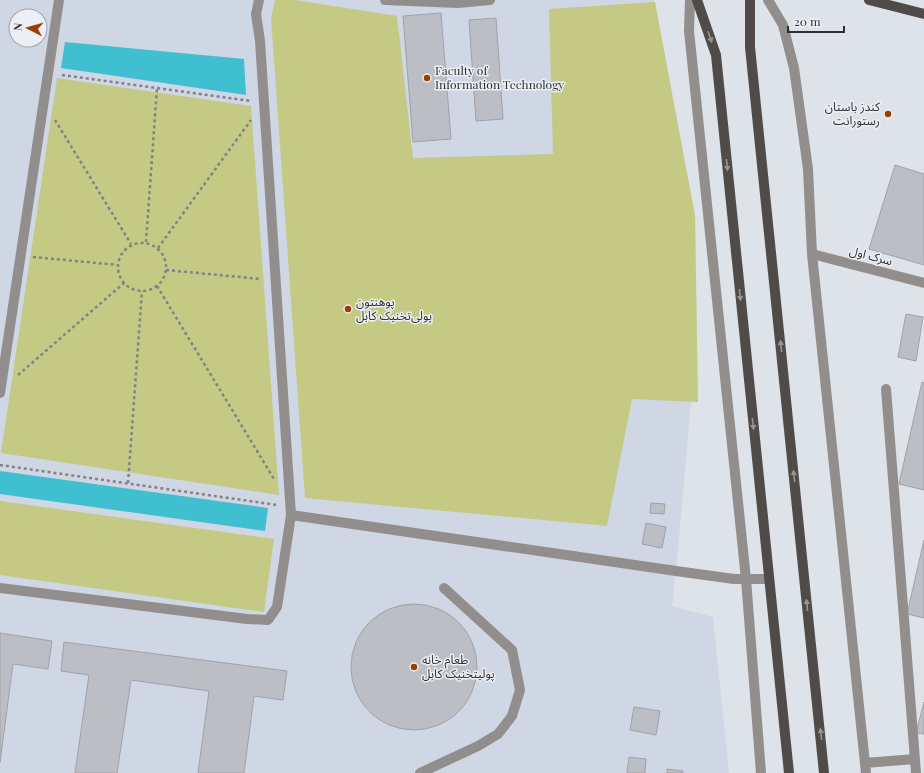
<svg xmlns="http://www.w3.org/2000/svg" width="924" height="773" viewBox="0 0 924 773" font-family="'Playfair Display','Noto Sans Arabic',serif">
  <rect width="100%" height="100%" fill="#dee2e9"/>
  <path fill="#cfd6e4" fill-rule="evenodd" d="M0 0H654L695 216 698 402H691L676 571 672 606 713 617 729 773H0ZM16 16H40V40H16Z"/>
  <path fill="#c4ca83" d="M275 0H295L397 16 413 158 553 154 549 9 655 2 695 216 698 402 632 399 607 526 305 498 271 18Z
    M57 78 251 106 279 495 1 453Z
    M0 501 274 539 264 612 0 575Z
    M400 666a13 13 0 1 1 26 0a13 13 0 1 1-26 0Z"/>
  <path fill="#3fbfd0" d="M65 42 244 59 246 95 61 68Z
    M0 471 268 508 265 531 0 494Z"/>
  <path fill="#bbbfc5" stroke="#9fa2a8" d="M441 13 451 139 413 142 403 16Z
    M496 18 503 119 476 121 469 20Z
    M895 165 924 174V265L869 249Z
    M906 314 923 317 916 361 898 357Z
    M922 382 924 383V490L899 484Z
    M651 503 665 504 664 514 650 513Z
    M646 523 666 527 662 548 642 544Z
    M924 540V618L907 614Z
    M351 667a63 63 0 1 1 126 0a63 63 0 1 1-126 0Z
    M0 633 52 641 48 669 13 664 0 762Z
    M64 642 287 671 283 700 254 696 244 773H198L209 691 131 680 117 773H75L89 675 61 671Z
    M924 702V734L916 733Z
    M634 707 660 711 656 735 630 730Z
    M629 757 646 759 645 773H627Z
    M667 769 683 771V773H667Z"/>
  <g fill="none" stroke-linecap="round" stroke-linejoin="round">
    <path stroke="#808287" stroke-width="2.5" stroke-dasharray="3 3" stroke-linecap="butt" d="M62 75 251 101
      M55 120 131 244
      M146 242 157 88
      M118 267a24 24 0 1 1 48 0a24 24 0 1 1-48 0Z
      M158 248 251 120
      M33 257 118 265
      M166 270 261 279
      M157 286 274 479
      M18 375 124 283
      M0 465 277 505
      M128 483 142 291"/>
    <path stroke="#928e8d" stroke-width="10" d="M259 0 256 14 260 41 291 515 676 571 734 579H769
      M385 0 458 3 490 0
      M690 0 689 31 746 579 761 773
      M768 0 783 25 794 68 808 169 812 254 866 773
      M812 254 924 283
      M886 389 916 773
      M0 393 59 0
      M0 588 247 619 268 620 277 607 291 515
      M865 763 915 759
      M420 773 478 746 498 734 512 716 520 690 512 650 444 588"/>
    <path stroke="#504b49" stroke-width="10" d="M697 0 716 55 789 773
      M750 0V47L824 773
      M869 0 924 14"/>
  </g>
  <defs><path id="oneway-solid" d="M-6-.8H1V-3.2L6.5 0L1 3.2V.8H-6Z"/></defs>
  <g fill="#969597">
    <use href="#oneway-solid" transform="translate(710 37) rotate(71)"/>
    <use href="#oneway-solid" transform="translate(727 165) rotate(84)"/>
    <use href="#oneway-solid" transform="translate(740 295) rotate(84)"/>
    <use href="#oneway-solid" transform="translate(781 346) rotate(-96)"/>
    <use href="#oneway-solid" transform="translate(753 424) rotate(84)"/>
    <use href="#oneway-solid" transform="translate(794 476) rotate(-96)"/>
    <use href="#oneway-solid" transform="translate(807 605) rotate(-96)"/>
    <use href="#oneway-solid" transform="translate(821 734) rotate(-96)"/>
  </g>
  <g fill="#9f3c00" stroke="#eceff6" stroke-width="1.5">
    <circle cx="427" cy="78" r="4"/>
    <circle cx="888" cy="114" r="4"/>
    <circle cx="348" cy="309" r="4"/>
    <circle cx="414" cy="667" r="4"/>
  </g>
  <g text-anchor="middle" stroke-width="3" stroke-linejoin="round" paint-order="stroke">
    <g font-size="12" fill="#2e2f31" stroke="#eceff6" text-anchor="start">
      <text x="435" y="75">Faculty of<tspan x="435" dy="14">Information Technology</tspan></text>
      <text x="880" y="111" text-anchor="end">کندز باستان<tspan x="880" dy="14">رستورانت</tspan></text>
      <text x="356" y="306">پوهنتون<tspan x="356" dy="14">پولی‌تخنیک کابل</tspan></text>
      <text x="422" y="664">طعام خانه<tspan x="422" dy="14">پولیتخنیک کابل</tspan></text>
    </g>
    <g font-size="12" fill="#2e2f31" stroke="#eceff6">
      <text transform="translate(871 256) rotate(15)" y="4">سرک‌ اول</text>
    </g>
  </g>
  <g transform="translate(28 28) rotate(276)"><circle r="19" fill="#eceff6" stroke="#a0a2a7"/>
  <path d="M0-3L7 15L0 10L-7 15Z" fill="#9f3c00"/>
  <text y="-6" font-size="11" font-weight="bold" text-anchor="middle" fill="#2e2f31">N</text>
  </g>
  <path d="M788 26v6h56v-6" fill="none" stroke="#2e2f31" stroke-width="2"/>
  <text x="794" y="26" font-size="12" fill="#2e2f31" stroke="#eceff6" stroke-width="3" paint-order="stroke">20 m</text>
</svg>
